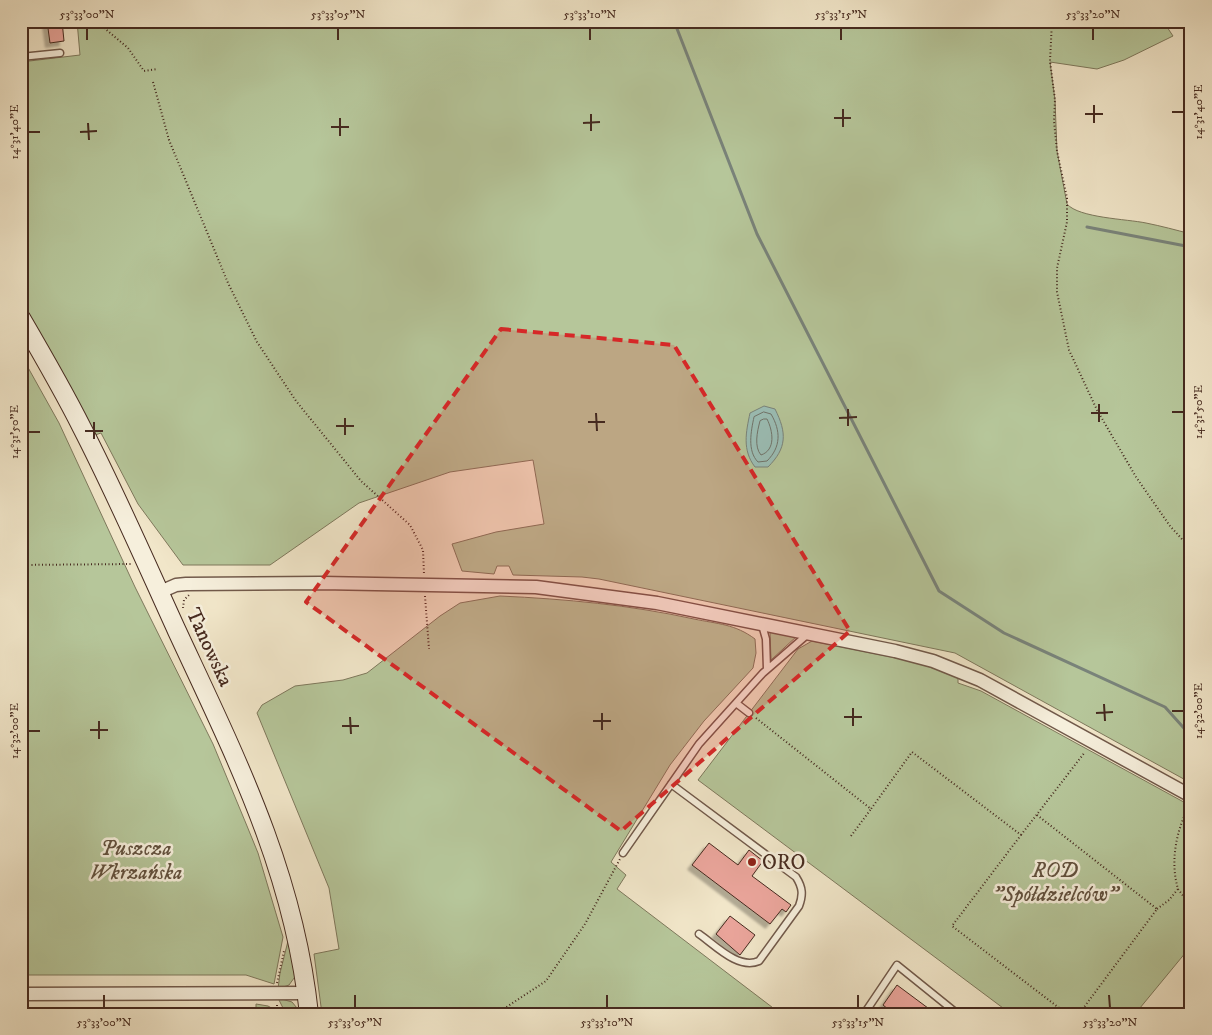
<svg xmlns="http://www.w3.org/2000/svg" width="1212" height="1035" viewBox="0 0 1212 1035" font-family="'IM FELL DW Pica',serif">
  <defs>
    <filter id="shadow"><feDropShadow dx="-4.5" dy="4.5" stdDeviation="1" flood-color="#0004"/></filter>
  </defs>
  <rect width="100%" height="100%" fill="#f1e6c9"/>
  <filter id="stains"><feTurbulence type="fractalNoise" baseFrequency=".004" numOctaves="4"/><feColorMatrix values="0 0 0 0 .2 0 0 0 0 .09 0 0 0 0 .02 0 0 0 .5 -.17"/></filter>
  <radialGradient id="worn" r=".72"><stop offset=".6" stop-color="#630" stop-opacity="0"/><stop offset="1" stop-color="#630" stop-opacity=".3"/></radialGradient>
  <path fill="#b6c69a" stroke="#7e785c" d="M77 21H1163L1173 36 1124 60 1097 69 1050 62 1055 100 1057 151 1067 204C1079 218 1127 219 1146 223 1161 226 1176 230 1191 234V783L955 653 599 579 582 577 513 575 509 566H497L494 574 462 571 452 544 496 532 544 524 533 460 450 472 359 503 270 565H183L138 504 101 433 95 435 21 303V62L80 55Z
    M21 355 59 423 135 587 213 744 247 826 258 853 283 937 274 984 246 975H21Z
    M500 596C566 599 630 605 694 619 718 624 735 624 755 639L756 653 753 668 704 721 670 765 611 862 626 875 617 889 781 1014H322L314 954 339 949 329 888 257 713 262 705 295 686 343 680 367 673 440 616 460 603Z
    M770 631 797 636 771 660Z
    M812 641 911 661 958 676V683L981 691 1191 806V946L1135 1014H1011L698 780 798 649Z
    M288 941 297 974 289 985 278 989 280 973Z
    M278 998 292 1002 302 1014H286Z
    M256 1004 268 1006 282 1014H21V1008L256 1009Z"/>
  <path fill="#9bbfb7" stroke="#79837a" d="M764 406 775 409C787 433 787 448 768 467H755C742 450 746 432 750 413Z"/>
  <g fill="none" stroke-linecap="round" stroke-linejoin="round">
    <path stroke="#70746b" stroke-width="1" d="M764 412 771 414C781 431 781 447 767 461L758 462C747 451 751 431 754 417Z
      M764 419H767C773 431 776 450 761 455 754 447 757 432 760 421Z"/>
    <path stroke="#79837a" stroke-width="3" d="M674 21 757 234 939 591 1004 633 1165 707 1191 736
      M1087 227 1191 247"/>
  </g>
  <path fill="#e9a49a" stroke="#462a1f" filter="url(#shadow)" d="M47 21H62L64 41 50 43Z
    M709 843 738 865 749 850 763 861 752 876 791 905 786 912 782 909 770 924 692 865Z
    M730 916 755 935 740 955 716 934Z
    M897 985 936 1014H894L883 1005Z"/>
  <g fill="none" stroke-linecap="round" stroke-linejoin="round">
    <g stroke="#71594a" stroke-width="9">
      <path id="lane" d="M21 57 60 53
        M762 625 766 639 767 669
        M736 703 749 713
        M671 784 796 877C803 888 803 895 799 906L759 961C738 970 715 945 699 934
        M623 853 699 744 763 673 808 634
        M864 1014 897 965 954 1011"/>
    </g>
    <g stroke="#71594a" stroke-width="15">
      <path id="street" d="M160 592 176 585 186 584 322 583 536 587 657 603 895 651 933 661 980 680 1191 796
        M21 994 307 993"/>
    </g>
    <g stroke="#462a1f" stroke-width="20">
      <path id="secondary" d="M21 318C42 354 63 390 82 428 116 494 146 563 177 631 236 758 294 872 309 1014"/>
    </g>
    <path stroke="#462a1f" stroke-width="2" stroke-dasharray="1 2.5" stroke-linecap="butt" d="M96 21 128 48 144 71 158 69
      M1052 21 1050 61 1055 100 1054 121 1057 151 1067 198V222L1057 268V292L1069 350 1097 410 1136 477 1170 526 1191 549
      M153 82 169 140 228 283 257 342 296 401 361 481 410 525 423 550 424 574
      M21 565 131 564
      M425 596 429 649
      M183 608 184 600 189 595
      M756 718 871 809 912 752 1021 835 952 926 1067 1014
      M1037 815 1157 909 1079 1014
      M1021 835 1085 752
      M851 836 871 809
      M1178 889 1190 905
      M1157 909 1169 900 1178 889C1170 862 1176 831 1189 806
      M277 983 284 951
      M277 1005V1008L284 1014
      M455 1014 471 1009 505 1008 546 981 585 924 620 859"/>
    <use href="#lane" stroke="#f6efdc" stroke-width="6"/>
    <use href="#street" stroke="#f6efdc" stroke-width="12"/>
    <use href="#secondary" stroke="#f6efdc" stroke-width="18"/>
  </g>
  <path fill="#d62828" fill-opacity="0.2" stroke="#d62828" stroke-width="4" stroke-dasharray="10 6" stroke-linejoin="round" d="M501 329 674 345 850 631 621 831 306 602Z"/>
  <path fill="none" stroke="#462a1f" stroke-width="2" d="M87 28V40M338 28V40M590 28V40M841 28V40M1093 28V40M1094 105V123M843 109V127M1172 112H1184M591 114V131M1085 114H1103M340 118V136M834 118H851M88 123 89 140M583 123 600 122M331 127H349M28 132H40M80 132 97 131M1099 404V422M848 409V426M1172 412H1184M596 413 597 431M1091 413H1108M345 418V435M839 418 857 417M94 422V439M588 422H605M336 426H354M85 431H103M28 432H40M1104 704 1105 721M853 708V726M1172 711H1184M602 713V730M1096 713 1113 712M350 717 351 734M844 717H862M99 721V739M593 721H611M342 726H359M90 730H108M28 731H40M104 995V1008M355 995V1008M607 995V1008M858 995V1008M1109 995 1110 1008"/>
  <circle fill="#8f2418" stroke="#f6efdc" stroke-width="2" cx="752" cy="862" r="5"/>
  <g text-anchor="middle" stroke-width="5" stroke-linejoin="round" paint-order="stroke">
    <g font-size="21" fill="#462a1f" stroke="#f6efdc">
      <text transform="translate(210 647) rotate(65)" y="7">Tanowska</text>
    </g>
    <g font-size="21" font-style="italic" fill="#62513e" stroke="#f6efdc">
      <text x="136" y="855">Puszcza<tspan x="136" dy="24">Wkrzańska</tspan></text>
      <text x="1055" y="877">ROD<tspan x="1055" dy="24">"Spółdzielców"</tspan></text>
    </g>
    <g font-size="21" fill="#462a1f" stroke="#f6efdc" text-anchor="start">
      <text x="762" y="869">ORO</text>
    </g>
  </g>
  <rect width="1212" height="1035" fill="none" stroke="#f1e6c9" stroke-width="55"/>
  <rect x="28" y="28" width="1156" height="980" fill="none" stroke="#462a1f" stroke-width="2"/>
  <g font-size="12" text-anchor="middle" fill="#462a1f">
    <text x="87" y="18">53°33'00"N</text>
    <text x="338" y="18">53°33'05"N</text>
    <text x="590" y="18">53°33'10"N</text>
    <text x="841" y="18">53°33'15"N</text>
    <text x="1093" y="18">53°33'20"N</text>
    <text transform="translate(1198 112) rotate(-90)" y="4">14°31'40"E</text>
    <text transform="translate(14 132) rotate(-90)" y="4">14°31'40"E</text>
    <text transform="translate(1198 412) rotate(-90)" y="4">14°31'50"E</text>
    <text transform="translate(14 432) rotate(-90)" y="4">14°31'50"E</text>
    <text transform="translate(1198 711) rotate(-90)" y="4">14°32'00"E</text>
    <text transform="translate(14 731) rotate(-90)" y="4">14°32'00"E</text>
    <text x="104" y="1026">53°33'00"N</text>
    <text x="355" y="1026">53°33'05"N</text>
    <text x="607" y="1026">53°33'10"N</text>
    <text x="858" y="1026">53°33'15"N</text>
    <text x="1110" y="1026">53°33'20"N</text>
  </g>
  <rect width="100%" height="100%" filter="url(#stains)"/>
  <rect width="100%" height="100%" fill="url(#worn)"/>
</svg>
